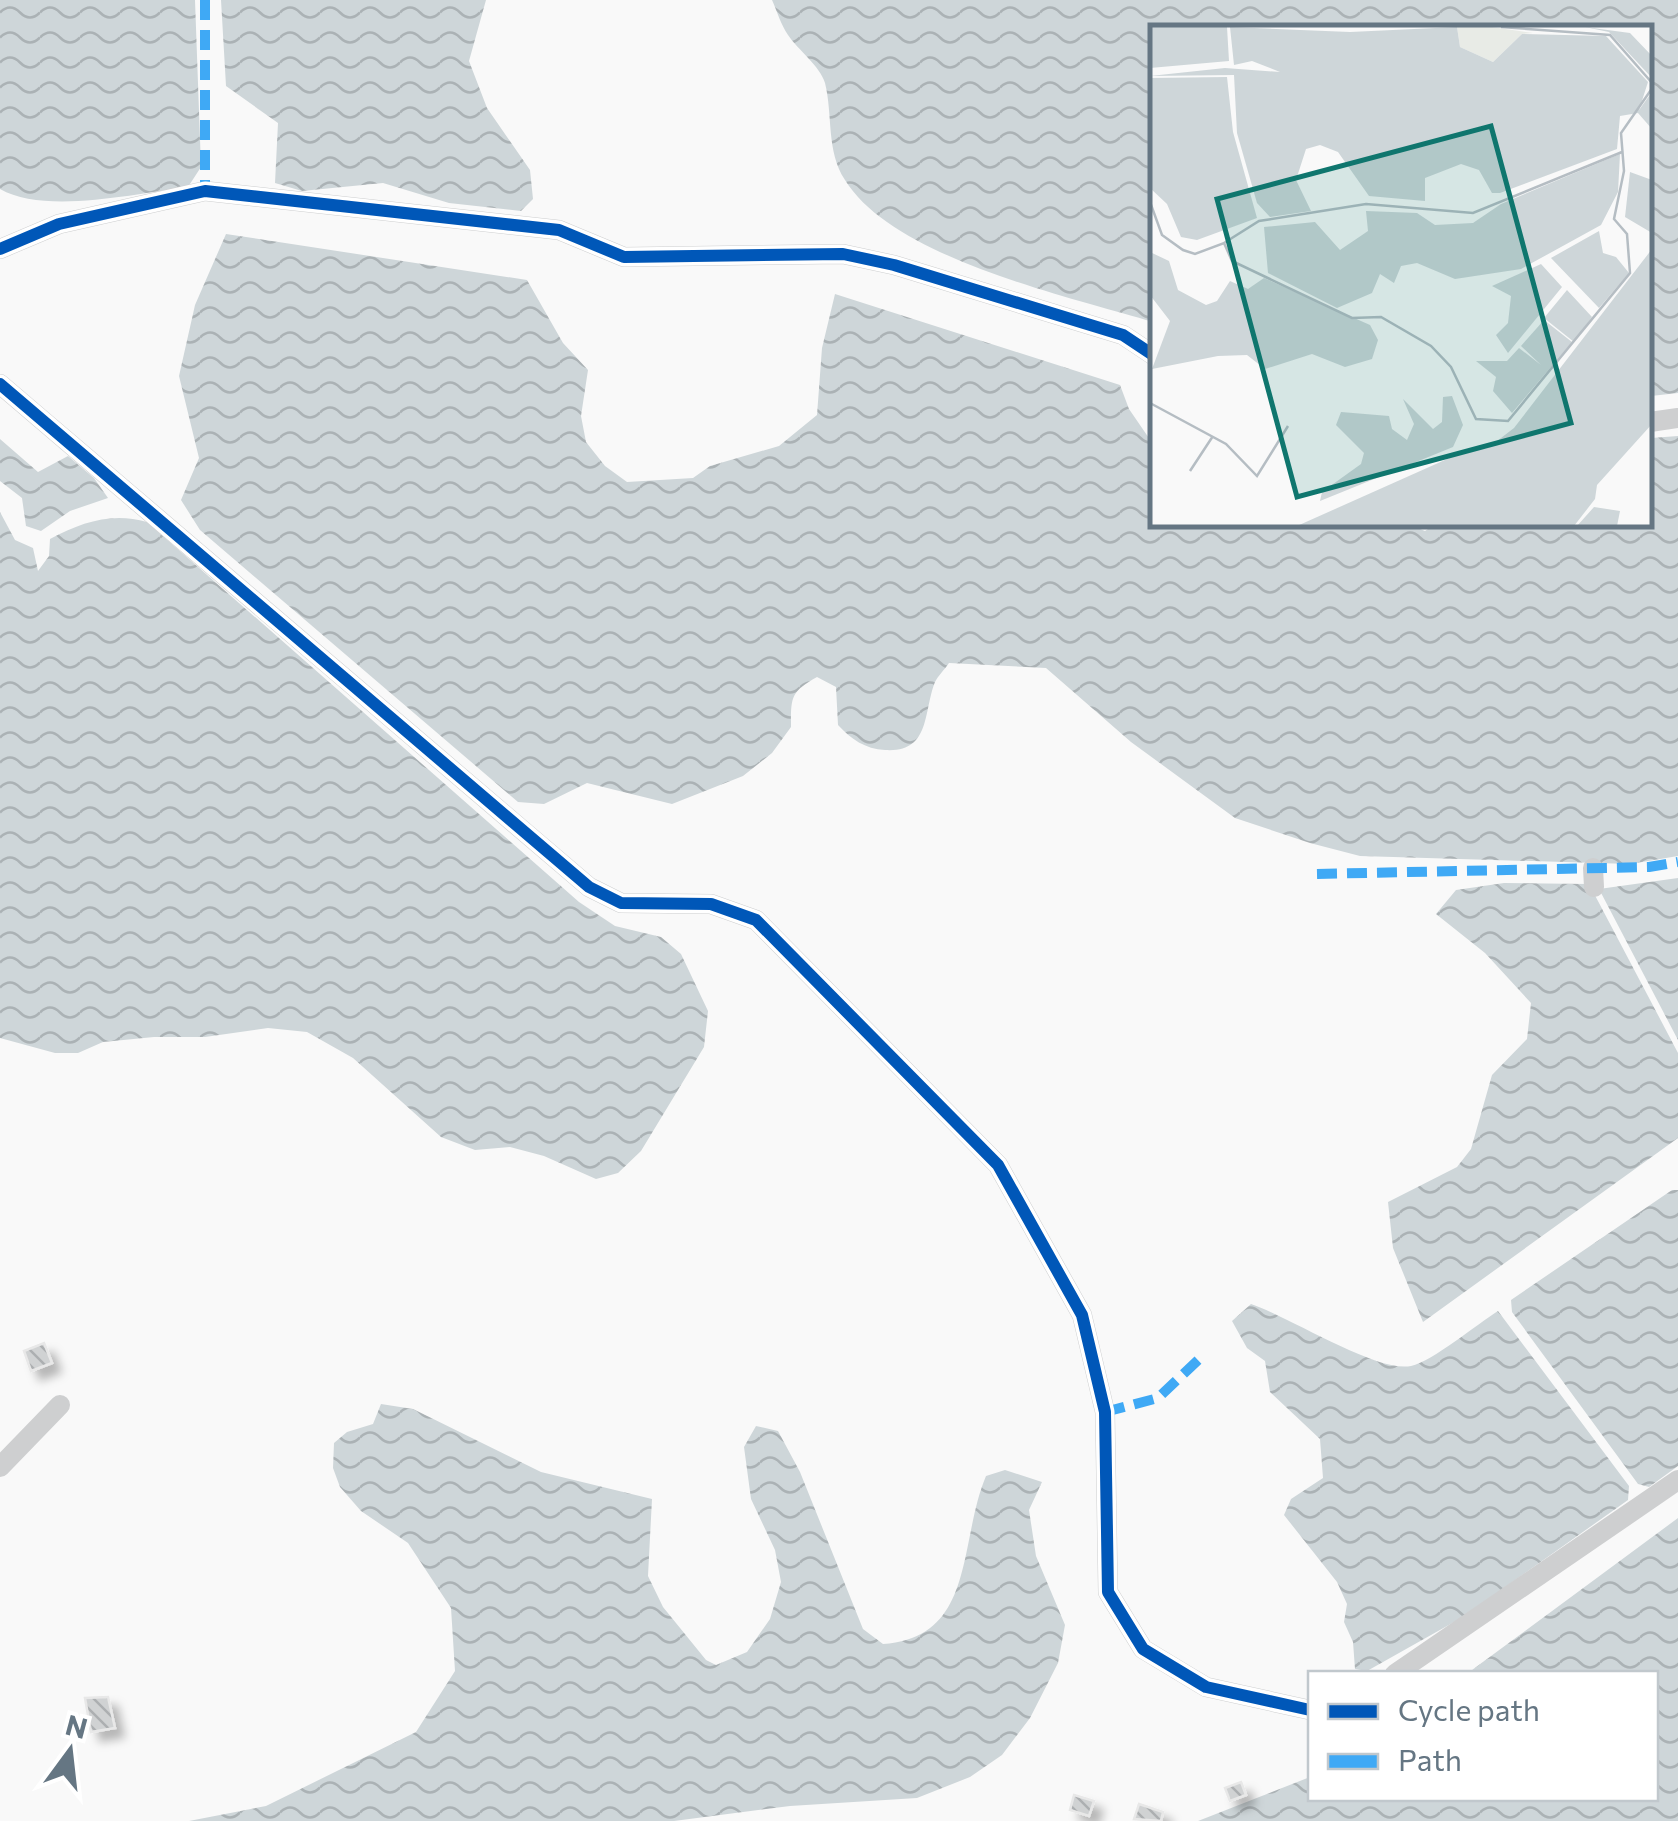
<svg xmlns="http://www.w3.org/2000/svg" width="1678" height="1821" viewBox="0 0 1678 1821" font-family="Commissioner,sans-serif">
  <defs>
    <pattern id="water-waves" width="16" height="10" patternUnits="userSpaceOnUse" patternTransform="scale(2.5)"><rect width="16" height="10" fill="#ced6d9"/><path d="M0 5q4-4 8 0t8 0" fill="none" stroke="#abb2b5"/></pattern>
    <pattern id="building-back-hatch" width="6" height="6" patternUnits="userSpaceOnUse" patternTransform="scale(2.5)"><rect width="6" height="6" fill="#d0d2d3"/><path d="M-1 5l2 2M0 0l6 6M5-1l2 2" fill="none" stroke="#acafb1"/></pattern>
    <filter id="shadow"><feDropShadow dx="9" dy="9" stdDeviation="5" flood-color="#0004"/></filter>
  </defs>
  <rect width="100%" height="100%" fill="#f9f9f9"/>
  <path fill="url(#water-waves)" d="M0 0H195L201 167 188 187C138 193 45 215 0 189Z
    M221 0H486L469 61 487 108 530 170 533 199 521 211 449 203 383 183 302 191 275 183 278 123 226 86Z
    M772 0H1678V393L1651 396 1650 28H1153V322C1067 296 893 258 845 180 826 151 833 115 825 83 820 66 798 50 788 35 781 25 777 11 772 0Z
    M226 234 527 280 563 343 588 370 581 416 586 442 605 466 627 482 693 478 710 466 779 446 817 415 822 348 835 294 1120 385 1129 409 1153 444V525H1410L1425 531 1434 525H1650L1651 438 1678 436V856L1630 864 1360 856 1310 843 1235 818 1131 742 1046 668 949 663C945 669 938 676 935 682 923 712 931 753 885 750 865 749 851 739 838 725L836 687 817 677C790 692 791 698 791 727L772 753 743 776 672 804 587 783 544 804 518 802 200 530 181 500 199 458 179 376 195 305Z
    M0 439 38 472 68 456 94 478 108 498 70 511 41 531 26 526 22 498 0 481Z
    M0 512 15 540 33 548 38 571 49 556 50 539C82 522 112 512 147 522L579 902 615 926 661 937 681 954 708 1011 704 1047 641 1151 618 1173 596 1179 544 1156 510 1147 475 1150 441 1137 353 1058 307 1032 268 1028 205 1037H154L103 1042 78 1053H55L0 1038Z
    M1678 878V1040L1599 889Z
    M1504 883 1589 884 1678 1053V1138L1423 1322 1393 1248 1388 1202 1457 1167 1471 1149 1492 1075 1527 1039 1531 1003 1485 953 1436 914 1456 890Z
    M1672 1190H1678V1466L1649 1487 1638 1484 1512 1312 1511 1300Z
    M1251 1304C1290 1317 1377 1373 1411 1366 1433 1361 1477 1324 1498 1311L1629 1486 1628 1500 1463 1617 1367 1671 1355 1669 1353 1642 1344 1622 1347 1604 1337 1582 1284 1515 1291 1499 1323 1478 1320 1439 1270 1392 1265 1361 1247 1348 1232 1321Z
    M381 1404 413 1409 541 1472 652 1499 648 1576 663 1607 706 1660 716 1665 747 1652 770 1619 781 1582 775 1550 751 1499 744 1447 756 1426 778 1431 800 1472 863 1629 883 1644C976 1638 958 1542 986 1476L1005 1470 1042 1482 1029 1510 1036 1556 1065 1625 1058 1663 1030 1718 1002 1755 970 1777 917 1798 790 1806 674 1821H189L266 1806 416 1732 455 1671 451 1608 408 1543 361 1511 340 1487 333 1468 334 1443 347 1432 373 1424Z
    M1678 1518V1821H1198L1310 1777V1798H1656V1674L1468 1673Z"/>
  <path fill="url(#building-back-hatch)" stroke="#e8e8e8" stroke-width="2.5" filter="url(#shadow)" d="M44 1343 52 1363 31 1371 24 1351Z
    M108 1697 115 1728 91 1732 85 1698Z
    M1241 1782 1246 1795 1230 1801 1225 1788Z
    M1074 1795 1094 1801 1089 1816 1070 1810Z
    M1139 1804 1163 1812 1161 1821 1134 1819Z"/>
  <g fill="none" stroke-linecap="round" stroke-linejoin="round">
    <path stroke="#cecfd0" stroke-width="20" d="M0 249 59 224 205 191 559 230 624 257 843 254 894 265 1123 335 1153 355
      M0 384 589 887 621 903 711 904 756 920 998 1165 1082 1315 1105 1412 1108 1592 1143 1649 1206 1687 1310 1710
      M1650 422 1678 418
      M1593 868 1594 887
      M0 1467 60 1405
      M1395 1674 1678 1480"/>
    <path stroke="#3fa9f5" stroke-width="10" stroke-dasharray="20 10" stroke-linecap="butt" d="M205 0V191
      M1317 874 1649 867 1678 862
      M1105 1412 1158 1398 1198 1360"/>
    <g stroke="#fff" stroke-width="19">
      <path id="cycleway" d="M0 249 59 224 205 191 559 230 624 257 843 254 894 265 1123 335 1153 355
        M0 384 589 887 621 903 711 904 756 920 998 1165 1082 1315 1105 1412 1108 1592 1143 1649 1206 1687 1310 1710"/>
    </g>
    <use href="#cycleway" stroke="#0057b8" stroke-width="12"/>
  </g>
  <g transform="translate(1150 25)">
    <rect width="502" height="502" fill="#f9f9f9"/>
    <path d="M307 2H342L383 8 372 9 343 37 310 22Z" fill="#e8ebe6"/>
    <path d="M0 2H77L79 36 0 43ZM80 2 200 7 307 2 310 22 343 37 372 9 456 11 498 57 489 85 502 67V104L488 88 470 91 467 124 350 168H342L329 145 311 139 275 153V176L219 171 188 127 170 120 156 124 146 155 161 186 120 192 107 178 87 108 84 50 0 51 75 43 130 47 102 36 84 40ZM435 2 480 8 502 31V53L459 7ZM77 52 83 107 107 193 47 215 31 212 17 179 0 163V53ZM470 129 468 167 451 200 371 244 305 254 267 238 251 241 244 258 230 249 222 268 187 283 118 248 114 202 165 197 190 225 218 206 216 186 267 188 285 200 323 198 351 179ZM480 147 502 155V208L475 192ZM449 206 453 228 466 232 479 248 449 283 401 233ZM502 224V399L447 460 445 474 424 501H147L315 426 338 423 364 403ZM0 227 19 236 28 265 56 280 67 276 80 256 98 264 114 253 220 300 228 315 222 334 195 342 162 329 115 344 97 330 68 331 2 344 20 296 0 270ZM391 239 412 262 358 328 346 310 358 298 361 271 342 261ZM417 265 442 292 424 317 394 293ZM394 295 422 317 362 388 343 366 346 352 326 336H357L369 323 391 340 371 321ZM302 371 313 400 303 422 170 476 172 467 211 439 214 428 186 400 191 387 239 391 242 404 257 415 264 399 253 374 283 404 292 397 293 372ZM444 482 470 486 467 501H427Z" fill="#ced6d9"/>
    <path fill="none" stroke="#b5bdc3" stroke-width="2.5" d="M351 2 460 10 503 59M0 177 12 210 33 225 45 229 74 218 82 236 202 293 231 292 281 321 301 342 326 394 358 396 480 248 477 209 464 194 474 146 471 108 503 62M74 218 109 196 216 179 323 188 472 127M0 378 76 419 107 451 138 401M40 446 63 411"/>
    <path fill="#0f766e" fill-opacity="0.15" stroke="#0f766e" stroke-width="5" d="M341 101 421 398 147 472 67 174Z"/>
    <rect width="502" height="502" fill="none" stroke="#657683" stroke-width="5"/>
  </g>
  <rect x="1308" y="1671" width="350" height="130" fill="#ffffff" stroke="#c1c8cd" stroke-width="2.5"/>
  <rect x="1328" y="1704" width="50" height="15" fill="#0057b8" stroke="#c1c8cd" stroke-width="2.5"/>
  <text x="1398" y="1721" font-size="30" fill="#657683">Cycle path</text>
  <rect x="1328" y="1754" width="50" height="15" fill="#3fa9f5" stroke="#c1c8cd" stroke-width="2.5"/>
  <text x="1398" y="1771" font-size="30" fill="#657683">Path</text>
  <g transform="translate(70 1751) rotate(15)" stroke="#ffffff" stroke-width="8" paint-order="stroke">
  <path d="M0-8L18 38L0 25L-18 38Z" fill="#657683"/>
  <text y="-15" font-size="28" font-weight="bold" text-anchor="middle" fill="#657683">N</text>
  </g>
</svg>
